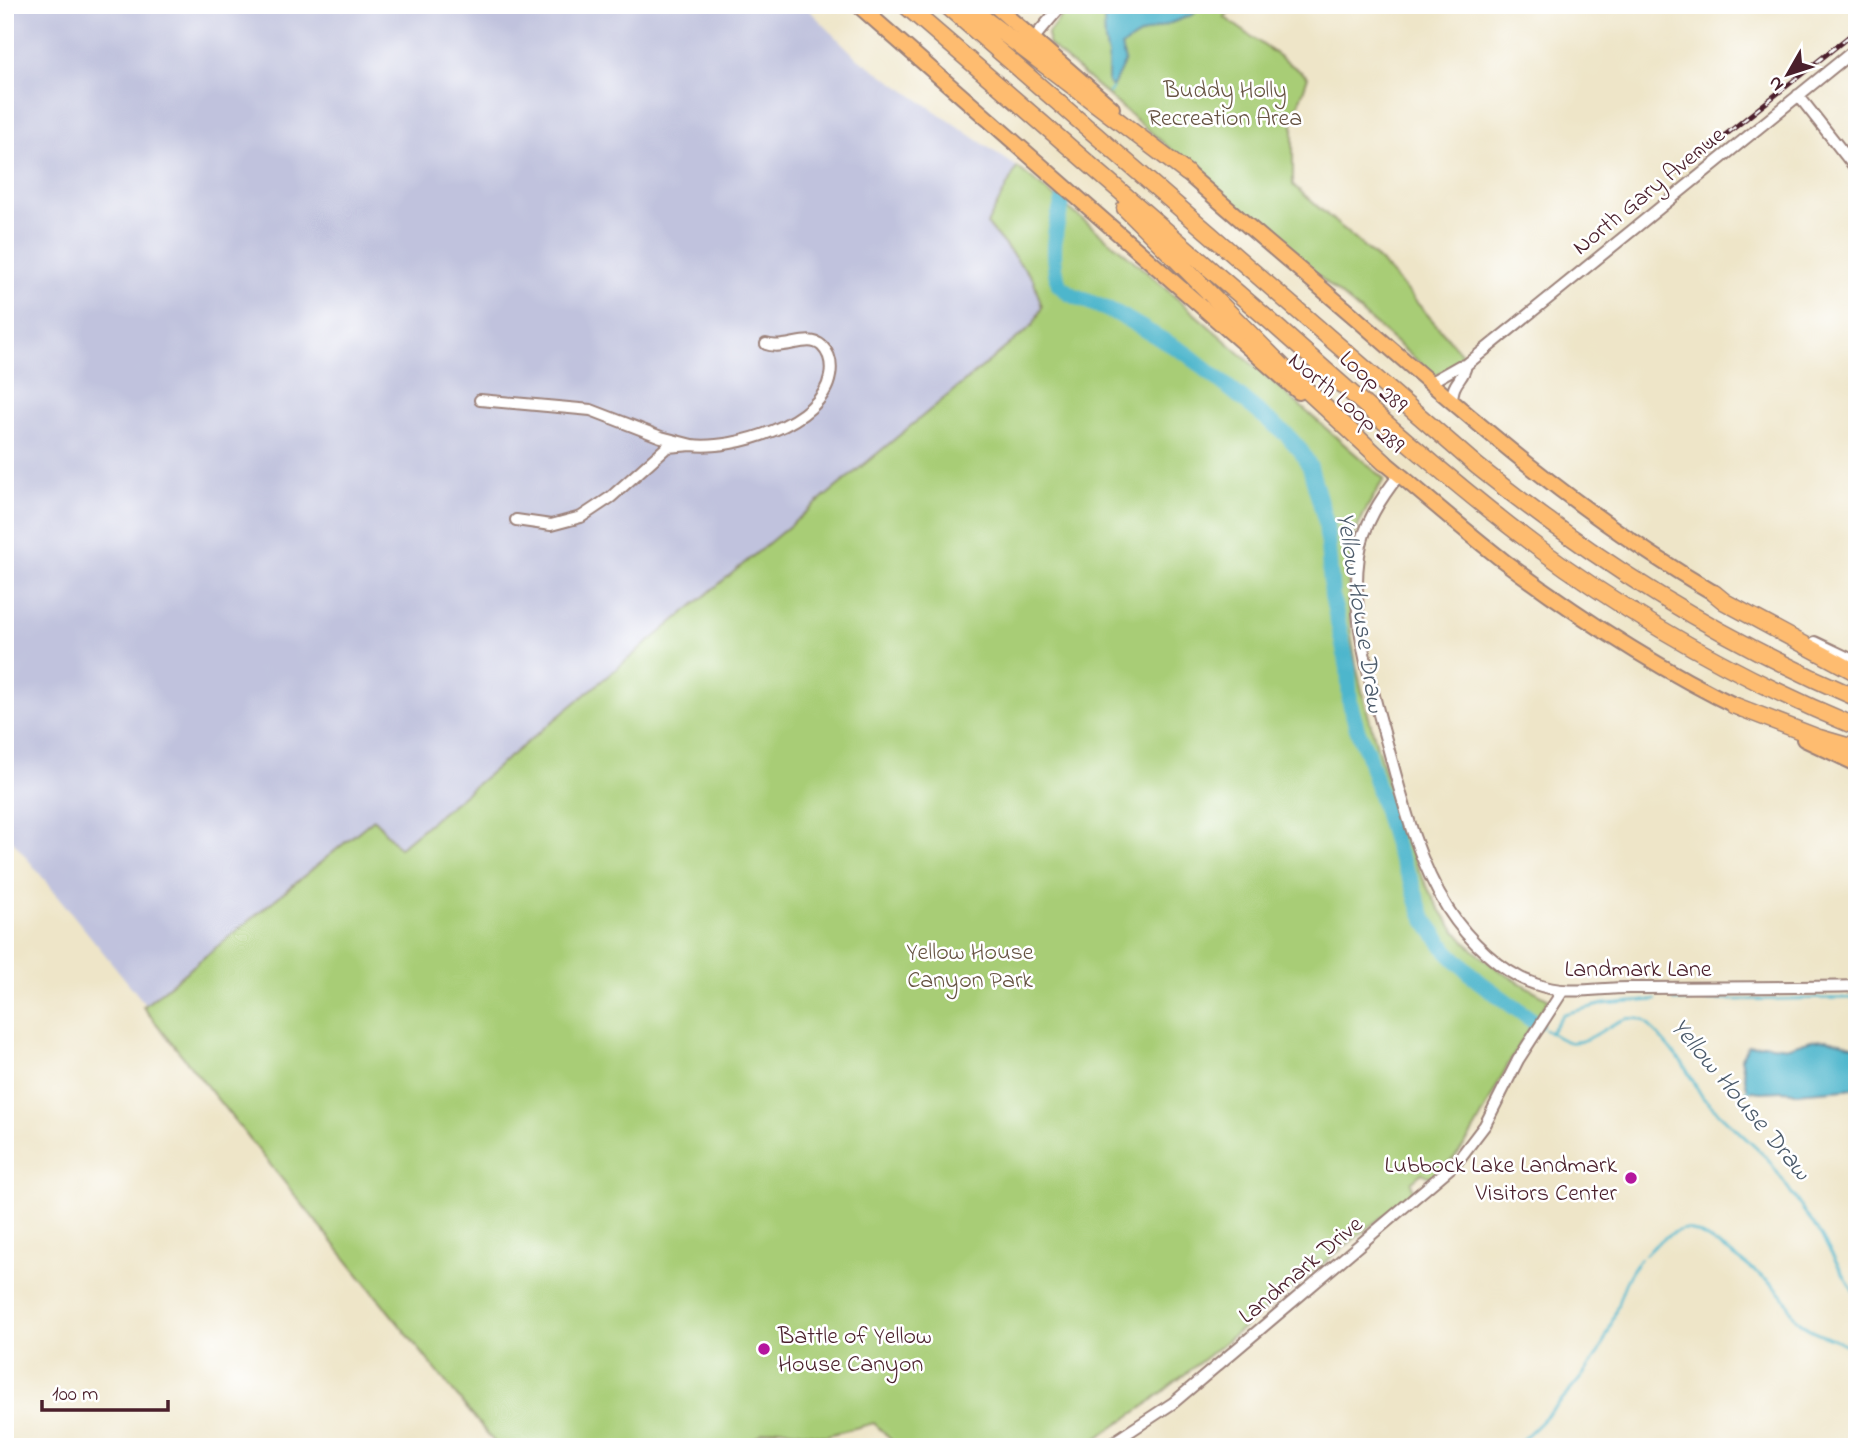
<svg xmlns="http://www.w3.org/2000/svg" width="1862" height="1452" viewBox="0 0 1862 1452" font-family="'Indie Flower',sans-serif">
  <rect width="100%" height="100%" fill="#fff"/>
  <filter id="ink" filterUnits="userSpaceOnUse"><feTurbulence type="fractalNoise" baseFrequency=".0143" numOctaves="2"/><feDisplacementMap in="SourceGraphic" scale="14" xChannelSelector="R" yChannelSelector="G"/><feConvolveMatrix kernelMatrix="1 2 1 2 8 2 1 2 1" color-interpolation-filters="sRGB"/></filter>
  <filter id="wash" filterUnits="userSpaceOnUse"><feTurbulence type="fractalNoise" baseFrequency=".00686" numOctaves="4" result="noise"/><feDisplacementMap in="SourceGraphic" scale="28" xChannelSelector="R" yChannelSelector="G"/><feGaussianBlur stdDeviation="1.57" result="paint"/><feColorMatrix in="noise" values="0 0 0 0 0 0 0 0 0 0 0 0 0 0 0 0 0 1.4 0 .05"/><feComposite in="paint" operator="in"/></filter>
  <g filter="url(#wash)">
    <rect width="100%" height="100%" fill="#eee5c8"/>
    <path fill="#c0c2dd" d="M5 5H804L855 56 1017 167 987 224 1033 279 1042 307 1033 325 399 849 374 819 146 1005 5 831Z"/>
    <path fill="#a8cd76" stroke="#797650" stroke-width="2" d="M1070 5H1238L1224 17 1308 77 1293 120V185L1382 263 1463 355 1443 373 1434 375 1048 44V33Z
      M1017 167 1126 254 1384 479C1369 503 1354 528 1350 557 1341 630 1365 707 1386 776 1403 830 1419 886 1455 930 1480 962 1514 980 1549 999 1535 1020 1521 1041 1509 1063 1489 1098 1468 1159 1429 1177L1422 1173 1411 1182 1413 1190 1408 1196 1145 1406 1084 1447H898L874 1423 824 1436 780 1428 762 1433 742 1447H498L143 1007 374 819 399 848 1033 325 1042 307 1033 279 987 224Z"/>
    <path fill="#4eb6cc" stroke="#4c6a7c" stroke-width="2" d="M1108 5H1197L1194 14C1176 22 1157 27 1140 35 1133 38 1127 44 1121 47L1125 61 1112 88 1108 83V55L1105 42 1104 21Z
      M1827 1039 1857 1046V1088L1795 1093C1780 1087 1760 1097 1747 1088L1741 1058 1748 1046 1763 1044 1789 1047 1811 1040Z"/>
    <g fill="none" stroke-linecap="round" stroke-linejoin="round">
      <path stroke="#4eb6cc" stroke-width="2.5" d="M1109 93 1112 88
        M1674 1001 1857 998
        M1545 1029C1552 1034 1561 1040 1569 1042 1597 1046 1618 1006 1646 1022L1683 1064 1703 1098 1768 1159 1821 1236 1857 1298
        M1550 1033 1563 1014 1604 1004 1656 1000
        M1742 1096 1750 1088
        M1645 1255C1654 1245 1670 1231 1685 1229 1698 1227 1772 1282 1782 1295 1789 1303 1791 1314 1799 1322 1815 1336 1840 1338 1857 1351
        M1514 1447C1542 1422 1586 1378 1602 1346 1618 1316 1618 1284 1641 1258"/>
      <path stroke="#4eb6cc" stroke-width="16" d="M1064 198C1054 228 1050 255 1059 285L1070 294 1118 314 1187 354 1287 435 1301 451 1310 467 1326 523 1332 596 1348 668 1350 703 1357 729 1367 752 1397 851 1411 880 1419 906 1425 920 1447 951 1477 980 1536 1023"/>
    </g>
  </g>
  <g filter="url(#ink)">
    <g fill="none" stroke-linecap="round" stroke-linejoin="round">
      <g stroke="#9c827a" stroke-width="14">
        <path id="minor" d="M1033 39 1062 5
          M1798 95 1857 170
          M1429 383 1459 366 1466 365 1857 48
          M480 400 591 410 661 437 692 445 667 447 611 497 581 517 551 525 516 520
          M1452 403C1452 379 1463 382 1466 365
          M692 445C734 450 822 424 830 376 832 365 830 354 822 346 809 333 784 351 766 344
          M1399 475C1381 498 1363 525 1359 555 1350 619 1371 685 1388 747 1403 802 1417 860 1448 909 1467 939 1502 973 1535 984 1568 996 1596 988 1629 988 1705 987 1781 988 1857 986
          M1815 642 1857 662
          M1106 1447 1173 1403 1456 1163 1485 1125 1518 1060 1562 992"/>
      </g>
      <g stroke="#9c827a" stroke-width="18">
        <path id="major" d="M858 5 1299 392
          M994 5 1112 108
          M1180 167C1238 218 1298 268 1357 319 1473 421 1580 515 1714 593
          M1377 456C1420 491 1461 528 1505 562 1579 617 1658 669 1742 709
          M1804 739 1857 764"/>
      </g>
      <g stroke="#9c827a" stroke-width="19">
        <path id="highway" d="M905 5C1027 110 1149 216 1270 321 1357 398 1444 477 1537 547 1636 620 1743 680 1857 727
          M946 5 1477 466C1597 562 1715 637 1857 698
          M966 5 1187 173
          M1125 208 1299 383 1385 463
          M1714 593 1725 602 1857 673
          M1733 705 1819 738 1857 749"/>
      </g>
      <use href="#minor" stroke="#fff" stroke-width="10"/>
      <use href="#major" stroke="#febc70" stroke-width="14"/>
      <use href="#highway" stroke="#febc70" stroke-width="16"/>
      <g stroke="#4a1f2b" stroke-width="5">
        <path id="rail" d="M1679 172 1857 30"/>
      </g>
      <use href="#rail" stroke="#fff" stroke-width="2.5" stroke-dasharray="8" stroke-linecap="butt"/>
    </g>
  </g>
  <g fill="#b5179e" stroke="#fff" stroke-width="2.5">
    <circle cx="1631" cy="1178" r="7"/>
    <circle cx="764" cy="1349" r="7"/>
  </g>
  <g text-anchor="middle" stroke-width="5" stroke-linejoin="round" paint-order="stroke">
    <g font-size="24" fill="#665342" stroke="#fff">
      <text x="1225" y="97">Buddy Holly<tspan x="1225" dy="28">Recreation Area</tspan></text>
      <text x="970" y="959">Yellow House<tspan x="970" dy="28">Canyon Park</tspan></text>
    </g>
    <g font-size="24" fill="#4a1f2b" stroke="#fff">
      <text transform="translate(1648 190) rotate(-39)" y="8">North Gary Avenue</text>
      <text transform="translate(1374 381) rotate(41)" y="8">Loop 289</text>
      <text transform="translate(1347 402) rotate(40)" y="8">North Loop 289</text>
      <text x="1638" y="976">Landmark Lane</text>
      <text transform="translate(1300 1269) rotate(-40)" y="8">Landmark Drive</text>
    </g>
    <g font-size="24" fill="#4a1f2b" stroke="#fff" text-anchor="end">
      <text x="1617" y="1172">Lubbock Lake Landmark<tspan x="1617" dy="28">Visitors Center</tspan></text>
      <text x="778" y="1343" text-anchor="start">Battle of Yellow<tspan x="778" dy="28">House Canyon</tspan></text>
    </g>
    <g font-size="26" font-style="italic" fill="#4c5b6b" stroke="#fff">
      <text transform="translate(1362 612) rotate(81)" y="9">Yellow House Draw</text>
      <text transform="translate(1742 1098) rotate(50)" y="9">Yellow House Draw</text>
    </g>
  </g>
  <rect width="1862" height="1452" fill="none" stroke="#fff" stroke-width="28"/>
  <g transform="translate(1788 74) rotate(231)" stroke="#ffffff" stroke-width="5" paint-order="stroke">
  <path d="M0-5L12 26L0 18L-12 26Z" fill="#4a1f2b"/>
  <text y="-10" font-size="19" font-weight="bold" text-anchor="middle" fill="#4a1f2b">N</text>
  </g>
  <path d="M42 1400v10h126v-10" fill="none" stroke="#4a1f2b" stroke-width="3.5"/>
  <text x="52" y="1400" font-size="21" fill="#4a1f2b" stroke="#ffffff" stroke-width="5" paint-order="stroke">100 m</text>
</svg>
